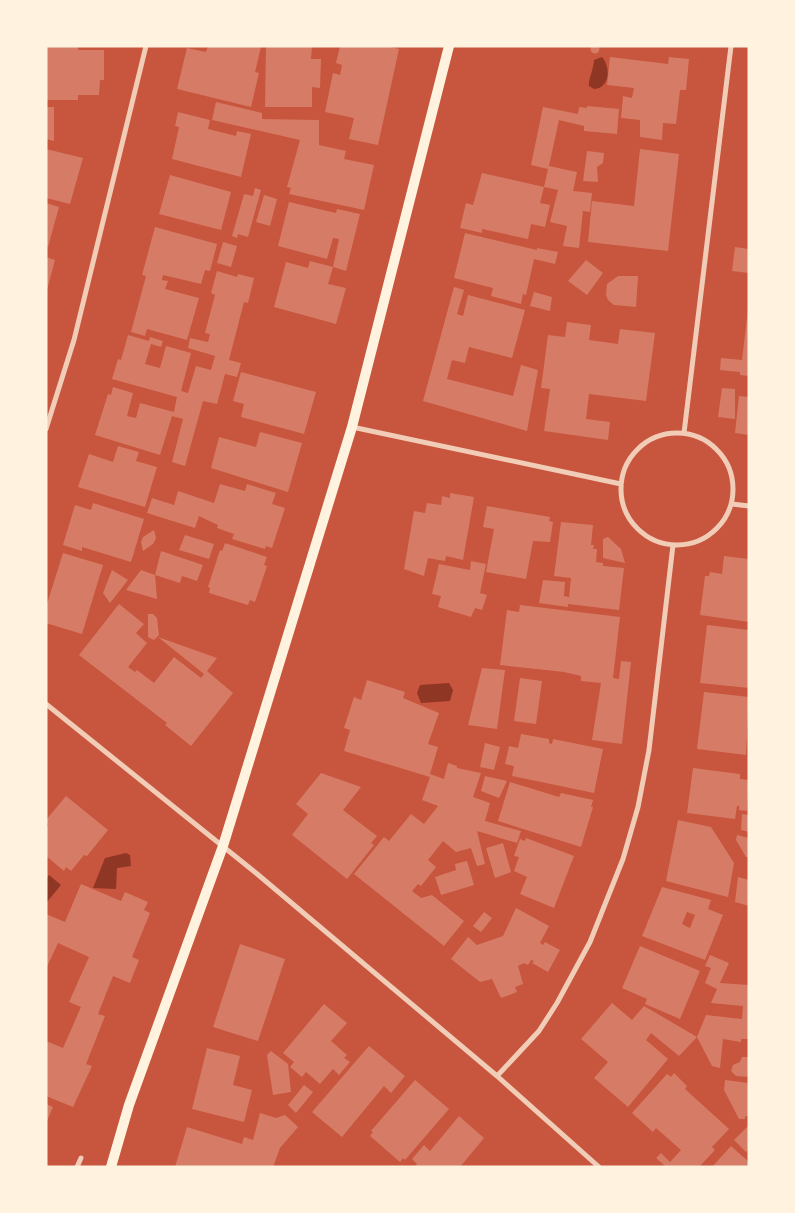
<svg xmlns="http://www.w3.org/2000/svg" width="795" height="1213" viewBox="0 0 795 1213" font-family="Commissioner,sans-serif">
  <rect width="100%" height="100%" fill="#c8553d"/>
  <path fill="#8f3625" d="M602 57C611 67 610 88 594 89L589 86C588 80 594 68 594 60Z
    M449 683 453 690 450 701 421 703 417 693 420 685Z
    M126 853 130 855 131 866 117 868 116 889 93 888 105 858Z
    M49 875 61 885 46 903V879Z"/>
  <path fill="#d67c66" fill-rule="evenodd" d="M590.5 49a4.5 4.5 0 1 1 9 0a4.5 4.5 0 1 1-9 0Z
    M46 46H78V50H104V80H100L99 95H78V100H46Z
    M208 46 261 47 255 72 259 73 251 107 177 89 187 48 206 52Z
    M266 46H312L311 59H321L320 88 312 87V107H265Z
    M340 46H387L399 49 378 145 349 139 354 118 325 112 333 73 340 75 342 65 336 63Z
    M610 57 668 64 669 57 689 59 686 90H680L676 124 663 123 662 140 640 137V120L621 118 623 96 632 98 634 88 607 85Z
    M216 102 262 113V119L319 120V145L346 151 344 159 374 165 364 210 289 194 291 188 287 187 300 140 212 120Z
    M587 106 619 109 617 134 584 131V126L559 120 549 166 577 172 573 191 592 193 590 212 583 211 579 248 563 246 567 226 550 222 558 190 544 187 548 169 531 165 543 107 578 114 579 107 587 108Z
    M46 107H54V141L46 139Z
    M178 112 210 120 208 129 236 136 237 131 251 134 241 177 172 159 179 127 175 126Z
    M46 149 83 158 70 204 46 198Z
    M640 149 679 154 668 251 588 242 592 201 634 206Z
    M587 151 604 153 603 163 597 167 598 182 583 181Z
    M482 173 544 187 540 203 550 205 545 227 531 224 528 239 482 229V233L460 228 466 203 473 205Z
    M170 175 231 192 221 230 159 214Z
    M255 188 261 190 248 237 238 234 237 238 232 236 244 194 253 196Z
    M264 195 277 199 270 226 256 222Z
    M289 202 336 213 337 209 360 214 346 271 333 267 339 239 333 238 327 259 278 246Z
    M46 203 59 207 48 247 46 246Z
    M155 227 217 244 210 271 205 270 201 284 163 275 162 280 168 281 165 289 199 298 187 340 147 329 145 336 131 332 146 276 142 275Z
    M465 233 537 250V248L558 252 555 264 534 259 526 295 523 294 521 304 491 296 493 288 454 278Z
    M223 242 237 246 231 267 217 263Z
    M735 247 749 249V273L732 271Z
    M46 257 55 260 47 290H46Z
    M586 260 603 273 587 295 568 281Z
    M310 261 333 267 328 284 346 288 336 324 274 307 286 262 308 268Z
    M217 271 237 277 238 274 254 278 248 303 244 302 229 360 241 363 237 377 225 374 217 404 203 401 185 466 172 462 183 419 172 416 160 455 95 435 108 394 111 395 113 387 133 393 127 416 136 418 140 403 174 412 177 397 112 379 118 359 121 360 128 335 149 341 150 337 163 341 161 347 151 344 145 364 160 368 166 346 191 353 181 391 188 393 196 366 211 370 215 356 188 348 190 338 208 342 210 334 205 333 215 295 211 293Z
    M618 276H638L636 307 614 305 608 300 606 295 607 284Z
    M454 287 464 290 457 314 463 316 468 295 525 310 512 358 469 347 465 363 452 360 447 379 513 396 521 365 538 370 527 431 423 401Z
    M534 292 552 297 550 311 530 306Z
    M748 310H749V376L740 375V372L720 370 721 358 742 360Z
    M567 322 591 325 589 340 618 344 620 329 655 333 646 401 589 394 586 419 610 422 608 440 544 431 550 389 541 388 548 335 565 337Z
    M241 372 316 392 304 434 241 417 244 404 233 401Z
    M722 388 735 389V419L718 417Z
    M739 396 749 397V435L735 433Z
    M260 432 302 443 288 492 211 468 219 437 256 447Z
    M118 446 139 452 136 461 157 467 145 507 78 487 89 454 113 462Z
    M220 484 245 491 247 484 276 493 272 504 285 508 272 548 266 546 265 549 232 539 234 534 217 528 218 525 199 516 195 528 147 513 152 498 174 505 178 491 214 503Z
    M450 493 474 497 463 560 446 556 445 561 428 558 424 576 404 569 414 511 425 513 427 503 441 505 442 496 450 498Z
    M93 503 144 519 131 562 82 547V551L63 545 75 505 91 510Z
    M487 506 550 517 549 521 553 522 550 542 533 541 526 579 486 572 494 529 483 527Z
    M561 522 593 525 591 545H594L593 549H597L596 562 603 563V566L624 568 619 610 568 604V607L539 603 543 580 565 582 564 596 569 597 571 578 554 576Z
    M154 530 156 538 153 544 143 551 141 542 143 537Z
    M185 535 214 544 209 559 179 550Z
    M608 537 621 549 625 563 603 558V539Z
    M225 543 267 557 264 565 267 566 255 602 250 600 248 605 209 593 210 588 208 587 220 550 222 551Z
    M161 551 203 565 197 581 182 576 180 583 155 575Z
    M63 553 103 565 82 634 46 623V607Z
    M724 556 749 559V622L700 615 705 576H709L710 572 722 574Z
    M471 561 486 564 480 593 487 595 482 610 475 608 471 617 438 607 441 596 432 594 439 564 470 570Z
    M112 570 128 580 110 603 103 593Z
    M141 570 155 575 157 599 126 590Z
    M119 604 144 624 136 633 147 643 128 667 135 672 137 670 154 683 174 657 201 678 204 674 158 637 217 658 207 671 233 693 191 746 165 725 167 723 79 655Z
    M520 605 620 617 613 678 619 679 621 661 631 662 622 744 592 740 601 683 581 681V676L564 672 500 665 507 610 519 612Z
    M148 614H153L157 618 159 635 154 640 148 637Z
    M707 625 749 630V688L700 683Z
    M482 668 505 670 497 729 468 725Z
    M520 678 542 681 536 724 514 721Z
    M367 680 405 692 403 698 439 713 428 744 438 747 430 774 444 779 448 763 457 766V768L481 773 473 797 490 803 485 821 521 831 517 843 477 831 485 864 477 866 471 848 456 852 443 841 428 860 436 867 421 886 418 884 412 891 421 898 432 895 464 921 444 946 354 874 384 837 389 841 411 814 424 824 438 806 422 800 430 777 344 751 350 730 344 728 354 697 361 700Z
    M704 692 749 697 746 755 697 749Z
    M521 734 549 739V743L552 744 553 739 603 749 594 793 512 776 514 766 505 764 509 746 518 748Z
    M485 743 500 747 494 770 480 767Z
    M693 768 740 774V779L749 780 747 811 739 810V806H737L735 819 687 813Z
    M321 773 361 787 343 810 377 836 371 843 374 845 347 879 292 835 308 814 296 804Z
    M485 776 507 781 499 798 481 791Z
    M510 782 559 797 561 793 593 800 591 807H593L581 847 498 821Z
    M66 796 108 830 87 856 84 855 71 871 66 867 64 871 46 856V828L48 825 46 820Z
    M742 814 749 815V832L741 830Z
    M678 820 711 827 734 863 728 897 666 881Z
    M737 835 749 838V857H746L736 840Z
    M526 838 574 856 554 908 520 894 527 877 514 871 519 857 514 856 520 839 525 841Z
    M503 843 511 872 495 878 486 848Z
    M467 861 474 885 441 895 435 877 456 870 455 864Z
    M738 877 749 880V906L735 902Z
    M81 884 121 901 125 892 148 902 144 910 150 913 132 957 139 960 130 983 113 976 98 1014 105 1016 86 1064 92 1066 73 1107 46 1096V1041L63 1048 81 1007 69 1002 89 957 58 943 46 969V914L65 922Z
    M662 887 711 900 708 909 723 915 705 960 642 936ZM687 912 695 915 690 928 682 924Z
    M516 908 549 926 540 943 543 945 545 942 560 950 548 972 532 963 534 961 531 960 528 965 524 963 518 966 523 984 515 987 517 992 501 998 492 979 480 982 451 959 468 937 477 945 503 936Z
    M484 912 492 918 481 932 473 926Z
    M240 944 285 959 258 1041 213 1027Z
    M640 946 700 971 680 1019 645 1004 647 999 622 988Z
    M710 955 729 963 720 983 749 985V1039H741V1042L723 1039 720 1068 712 1066 697 1037 679 1056 651 1033 646 1040 668 1059 628 1107 594 1078 608 1062 581 1039 612 1003 632 1020 644 1006 697 1037 706 1015 742 1019 743 1006 711 1003 717 989 705 983 711 968 705 966Z
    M324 1004 347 1023 331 1041 347 1055 344 1058 350 1062 339 1075 333 1069 320 1084 306 1072 302 1077 290 1067 294 1062 283 1053Z
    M369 1046 405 1076 391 1093 384 1086 342 1137 312 1112Z
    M207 1048 240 1056 233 1085 252 1090 244 1122 192 1109Z
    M271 1051 288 1064 291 1092 273 1095 267 1055Z
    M742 1057H749V1077L736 1076 731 1071 733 1065 740 1062Z
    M674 1073 687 1086 685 1089 729 1129 712 1147 715 1150 699 1167H666L656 1158 661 1153 670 1162 681 1150 656 1128 653 1132 632 1113 667 1074 671 1077Z
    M415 1080 449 1109 405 1160 403 1158 400 1162 370 1136 373 1132 371 1131Z
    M725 1080 749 1083V1117L745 1116V1119H739L724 1090Z
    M304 1085 313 1092 296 1113 288 1105Z
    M46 1104 53 1107 46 1123Z
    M260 1113 276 1118 285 1115 298 1127 280 1148 273 1167H175L187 1127 242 1144 244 1137 253 1140Z
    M459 1116 484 1138 460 1167H414L417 1164 412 1159 424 1145 430 1151Z
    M749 1125V1149L746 1152 734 1140Z
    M731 1146 749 1162V1166L712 1167Z"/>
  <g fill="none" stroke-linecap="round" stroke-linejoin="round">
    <path stroke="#f1ccb7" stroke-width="5" d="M352 427 621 484
      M46 429 74 340 146 46
      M621 489a56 56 0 1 1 112 0a56 56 0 1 1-112 0Z
      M684 433 731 46
      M732 504 749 506
      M46 704 256 873 497 1076 599 1167
      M497 1076 539 1031 557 1003 590 942 623 859 638 807 649 750 673 545
      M77 1167 81 1158"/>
    <path stroke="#fff3e0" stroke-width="10" d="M111 1167 129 1105 223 846 352 427 449 46"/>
  </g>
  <rect width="795" height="1213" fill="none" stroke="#fff3e0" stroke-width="95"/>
</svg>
